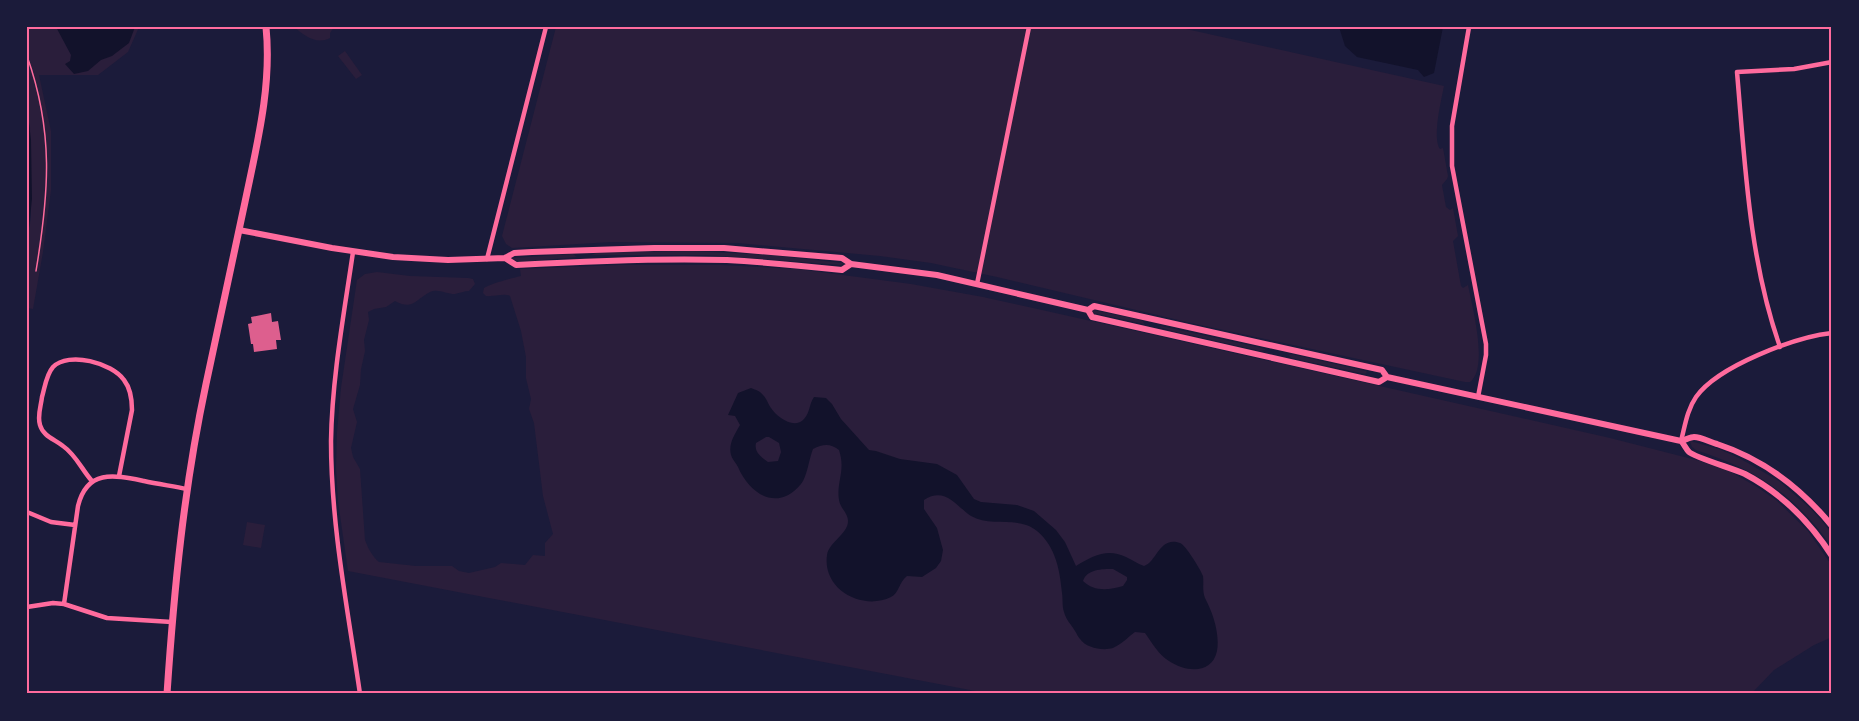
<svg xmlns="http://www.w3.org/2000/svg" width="1859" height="721" viewBox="0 0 1859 721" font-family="'Nunito Sans',sans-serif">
  <rect width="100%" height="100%" fill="#1b1b3a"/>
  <path fill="#2a1e3b" d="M27 27H139L128 52 98 75H39L51 131V190L43 252 33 309 27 308V244L31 217V184L30 127 27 112Z
    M294 27H334L330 33V38C316 45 305 36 294 27Z
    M556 27H1177L1444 86C1441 101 1432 138 1440 149L1443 148 1448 176 1447 179 1442 185 1446 207 1450 210 1453 208 1458 236 1453 241 1461 286 1463 288 1468 285C1472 306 1489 368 1470 382H1465L1191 323 997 277 931 263 880 256 738 243 611 242 512 248 506 244 502 236Z
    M345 51 362 75 356 79 338 56Z
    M692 251 769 255 843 263 841 265 707 255H591L596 253 622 252Z
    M573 254 577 257 520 262 512 259V258Z
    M618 265H721L797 269 911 284 983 297 1154 335 1610 438 1700 461 1731 472 1757 487 1776 500 1808 531 1832 566V637L1814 645 1774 670 1751 694H991L348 571 338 501 336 468 337 432 341 388 357 280 365 274 377 272 410 276 468 278 473 279 475 284 469 291C464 291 460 293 455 294 446 294 438 288 430 292 416 299 413 311 395 301L386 307 374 309 368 312 369 320 364 340 365 351 361 369 360 385 353 409 357 422 351 448 353 457 360 469 365 540C368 548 372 556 379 562L416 566H452L459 571 469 573 495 567 501 563 525 565 533 555 545 556V543L553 534 543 496 534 423 529 409 531 399 526 378V357L521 331 510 296C503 293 494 297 486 296L483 293 484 288C490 284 512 278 521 276L520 269Z
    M1093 310 1136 319 1143 321 1144 324 1093 313Z
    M1161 326 1258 347 1265 349V350L1260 351 1172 331 1159 327Z
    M1291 354 1366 371 1367 372 1365 374 1291 358 1289 355Z
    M1690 441 1719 449 1739 458 1779 481 1810 508 1822 521 1832 534V547C1795 495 1757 470 1696 450L1692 447Z
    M247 522 265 525 261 548 243 545Z"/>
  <path fill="#12122b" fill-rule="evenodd" d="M56 27H135L129 43 112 56 101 60 88 71 74 74 65 64 70 61 71 55Z
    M1339 27H1443L1434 73 1424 77 1418 70 1357 57 1345 46Z
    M27 107 31 140 32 199 27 246Z
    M751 388C756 390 760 391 763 395 767 399 768 404 771 408 777 417 794 430 804 419 810 413 809 404 814 397L826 398 832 404 841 419 869 450 876 451 900 459 937 464 957 475 974 499 981 502 1017 505 1034 511 1056 530 1065 542 1076 566C1093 556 1107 548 1126 557 1133 560 1138 564 1144 566 1157 562 1159 536 1180 543 1185 544 1201 570 1203 576 1204 583 1202 591 1205 598 1213 613 1220 634 1217 651 1212 675 1185 672 1169 661 1159 655 1152 643 1145 633L1135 632C1128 637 1122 644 1113 648 1103 651 1086 648 1080 639 1078 637 1077 634 1075 631 1071 624 1066 620 1064 612 1062 606 1063 600 1062 593 1060 571 1056 547 1037 531 1018 515 991 528 971 516 956 506 945 486 924 500V509L937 528 943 550 941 561 936 568 922 577 907 576C899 582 899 593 891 597 863 611 822 590 827 555 829 542 848 534 848 521 848 513 840 508 839 500 836 482 846 471 839 450 830 443 823 444 813 449 809 459 807 477 801 484 778 512 750 495 738 467 736 463 732 459 731 455 728 444 735 434 740 425L735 416 728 415 738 393ZM766 437H769L779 443 781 452 778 461 768 462C761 457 754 452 756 443ZM1113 569 1127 577V580L1123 586C1109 590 1094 592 1083 581 1087 569 1102 569 1113 569Z"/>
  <path fill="#dd5f8e" d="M1262 27H1278V29H1262Z
    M271 313 272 322 278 321 281 340H276L277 349 254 352 253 344H251L248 324 252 323 251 317Z"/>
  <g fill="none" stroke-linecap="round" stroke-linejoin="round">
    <path stroke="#ff6b9d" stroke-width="1.5" d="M27 56C54 132 49 193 36 271"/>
    <path stroke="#ff6b9d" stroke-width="4.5" d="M1469 27 1452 126V166L1486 344V355L1478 397
      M353 252C344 314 332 378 331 441 331 526 348 611 360 694
      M487 259 546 27
      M977 284 1029 27
      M1780 347C1749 259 1745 164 1737 72L1794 69 1832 62
      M1681 441C1685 426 1687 410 1696 397 1718 366 1795 337 1832 333
      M92 481C82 470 76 455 63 446 54 439 43 436 40 425 37 416 41 406 42 397 45 387 46 375 53 367 69 351 112 363 124 380 131 389 132 400 132 410L119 476
      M27 512 51 522 75 525
      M64 604 78 506C87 469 114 475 144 481 158 484 172 486 187 489
      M27 607 53 603 64 604 107 618 172 622"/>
    <path stroke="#ff6b9d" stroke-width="6" d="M239 230 332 248 393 257 448 260 505 258 514 253 532 252 654 248H724L842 258 851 264 937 275 1088 310 1094 306 1382 370 1387 377
      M505 258 516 265C586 261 657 258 727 260 766 262 804 266 842 270L851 264
      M1088 310 1092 317 1379 382 1387 377 1681 441C1685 440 1691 437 1694 437 1701 437 1710 442 1717 444 1763 459 1801 488 1832 526
      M1681 441C1684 444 1686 449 1689 452 1694 457 1734 469 1745 474 1781 493 1810 522 1832 556"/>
    <path stroke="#ff6b9d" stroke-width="7" d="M167 694C174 589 184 487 206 384 219 323 232 262 245 202 257 144 272 86 266 27"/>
  </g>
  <rect width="1859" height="721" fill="none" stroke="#1b1b3a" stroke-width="57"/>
  <rect x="28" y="28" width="1802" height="664" fill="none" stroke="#ff6b9d" stroke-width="2"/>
</svg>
